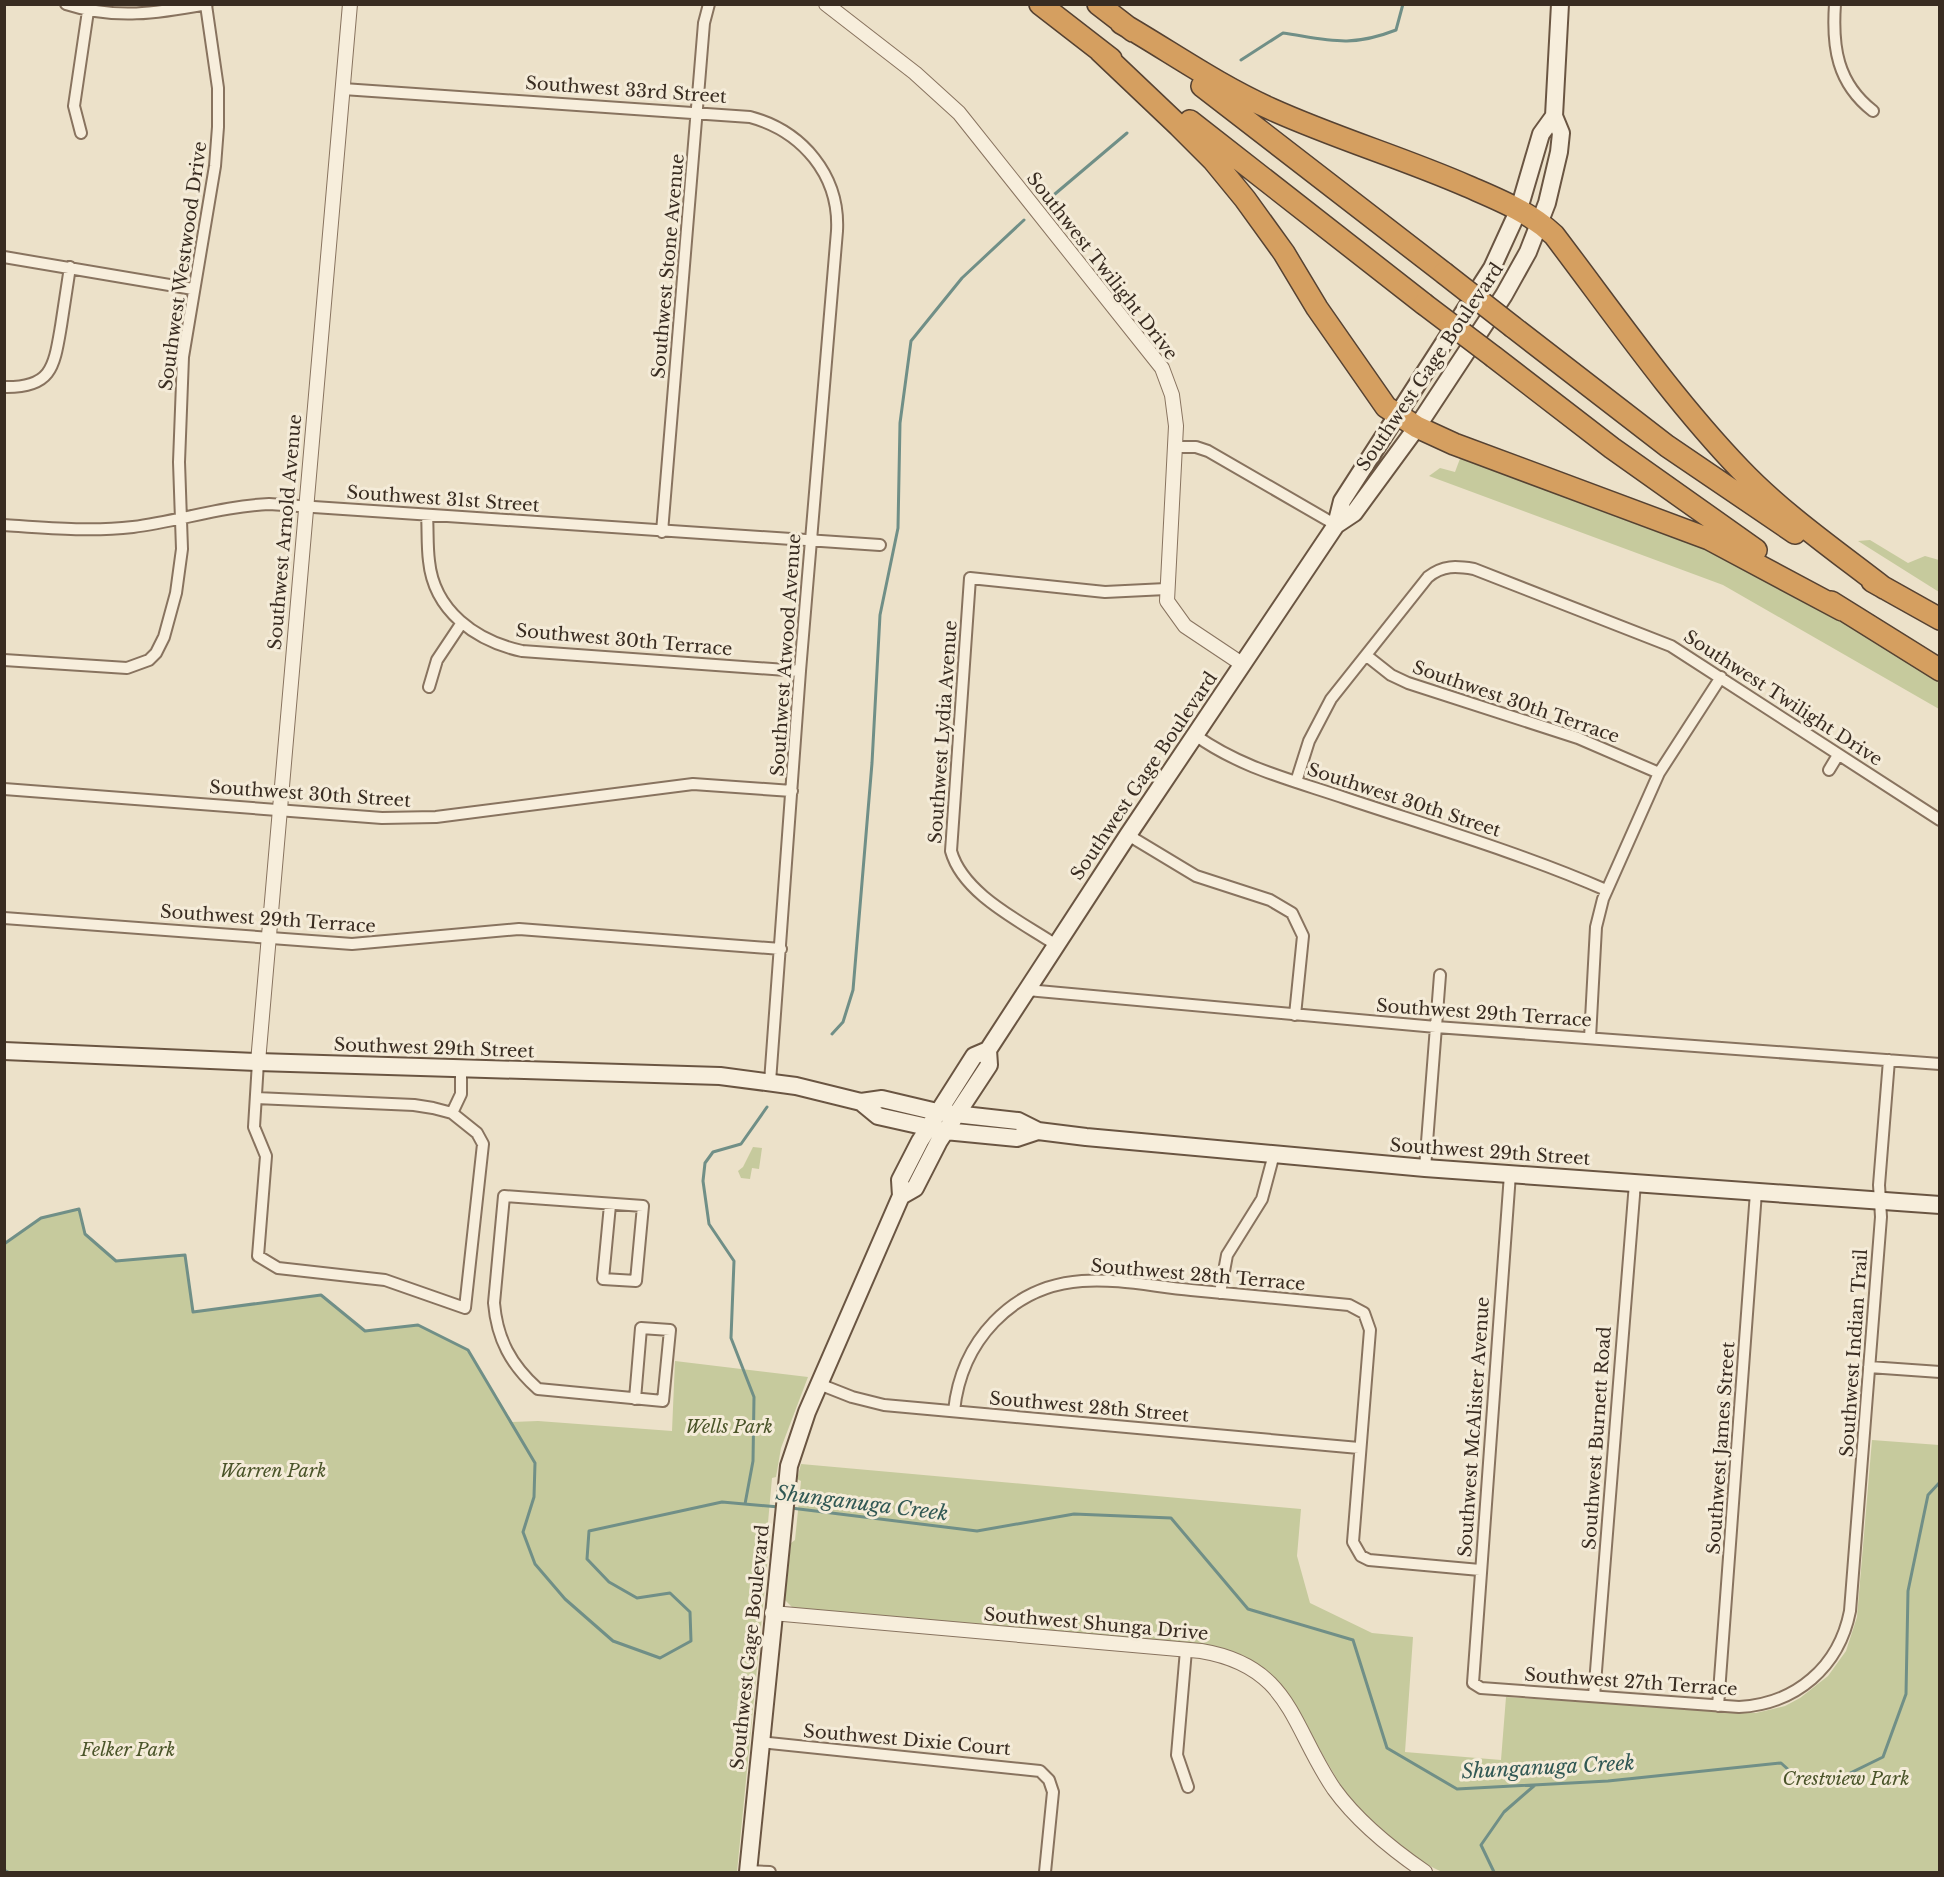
<svg xmlns="http://www.w3.org/2000/svg" width="1944" height="1877" viewBox="0 0 1944 1877" font-family="'Libre Baskerville',serif">
  <rect width="100%" height="100%" fill="#ece1c9"/>
  <path fill="#c6ca9d" d="M1461 456 1715 548 1939 677V709L1723 585 1429 476 1440 468 1455 472Z
    M1870 540 1908 563 1925 556 1939 560V592L1858 541Z
    M753 1147 762 1148 759 1169 752 1168 750 1179 741 1178 738 1171 743 1167Z
    M79 1209 85 1234 116 1261 185 1255 193 1312 321 1295 365 1331 418 1325 468 1350 512 1422 538 1421 672 1431 675 1361 808 1377 781 1448 776 1477 772 1478 767 1534 770 1535 737 1872H5V1244L41 1218Z
    M1872 1440 1939 1445V1872H1442C1407 1856 1374 1828 1349 1798 1342 1789 1336 1777 1330 1767 1293 1704 1283 1658 1201 1644L794 1609 785 1600 791 1543 795 1540 801 1481 797 1479 801 1464 1301 1509 1297 1556 1310 1603 1372 1633 1413 1637 1405 1752 1501 1760 1506 1697 1756 1713 1785 1706 1800 1698 1828 1676 1846 1651 1857 1617Z"/>
  <g fill="none" stroke-linecap="round" stroke-linejoin="round">
    <path stroke="#708f87" stroke-width="3" d="M1241 60 1283 33C1329 40 1350 48 1396 30L1403 4
      M1049 199 1127 133
      M832 1034 843 1022 853 990 872 763 880 615 898 528 900 423 911 341 962 278 1024 220
      M4 1244 41 1218 79 1209 85 1234 116 1261 185 1255 193 1312 321 1295 365 1331 418 1325 468 1350 535 1463 534 1497 523 1532 535 1564 565 1599 613 1641 660 1658 691 1641 690 1612 670 1593 637 1598 609 1582 587 1559 589 1531 722 1502 779 1507
      M745 1504 753 1461 754 1397 731 1338 734 1261 709 1224 703 1181 705 1163 713 1152 741 1144 767 1107
      M791 1508 977 1531 1074 1514 1171 1518 1248 1609 1353 1640 1387 1748 1457 1789 1608 1781 1781 1763 1801 1781 1832 1782 1883 1757 1906 1694 1908 1591 1928 1495 1940 1482
      M4 1870 8 1872
      M1494 1872 1481 1845 1504 1812 1535 1785"/>
    <g stroke="#88735f" stroke-width="14">
      <path id="minor" d="M66 4C115 20 158 13 207 4
        M1835 4C1832 47 1837 83 1873 111
        M343 89 750 117C802 131 840 175 837 231L800 671 770 1082
        M81 133 74 106 88 11
        M4 257 193 289
        M4 387C52 388 54 367 61 326 64 307 67 287 70 267
        M1176 447H1196L1208 451 1336 525
        M427 515C428 530 427 546 429 561 434 611 476 641 522 651L800 671
        M4 525C48 528 90 532 133 527 179 521 223 506 269 504L880 545
        M662 532 704 23 709 4
        M1367 656 1391 675 1408 683 1578 738 1659 773
        M4 660 127 668 149 660 156 653 164 637 176 593 182 549 179 462 183 357 215 166 218 127V88L206 5
        M429 687 437 660 461 624
        M1195 735C1241 768 1292 780 1345 798 1432 827 1521 853 1606 890
        M1829 770 1838 755
        M1296 782 1309 741 1331 699 1428 577C1443 565 1456 566 1474 569L1671 646 1940 820
        M4 789 382 818 436 817 693 784 792 791
        M1128 835 1196 876 1270 900 1292 913 1303 936 1295 1015
        M4 918 352 944 519 929 781 949
        M1056 945C1020 921 963 894 951 851L970 578 1105 592 1166 589
        M1027 990 1436 1027 1940 1064
        M1590 1038 1596 927 1603 899 1659 773 1721 677
        M256 1098 414 1105 433 1108 452 1113 477 1133 483 1144 465 1308 385 1280 278 1268 258 1256 266 1156 254 1127 258 1062
        M452 1113 461 1094V1068
        M1425 1168 1440 975
        M1510 1174 1473 1683 1481 1688 1739 1707C1796 1704 1839 1667 1850 1611L1881 1217 1879 1185 1889 1060
        M610 1205 603 1279 636 1281 643 1206 504 1196 494 1303C497 1339 511 1365 538 1389L663 1401 670 1330 641 1328 635 1399
        M1220 1293 1227 1255 1262 1199 1274 1154
        M1869 1367 1940 1372
        M819 1384 852 1397 884 1405 1359 1448
        M954 1411C961 1342 1011 1286 1082 1281 1117 1278 1156 1287 1191 1290 1244 1295 1296 1300 1349 1305L1364 1313 1370 1330 1353 1542 1361 1556 1369 1560 1480 1570
        M1186 1650 1177 1755 1188 1787
        M1594 1696 1635 1183
        M1718 1706 1756 1192
        M760 1742 1040 1771 1049 1780 1053 1792 1045 1872
        M748 1871 770 1872"/>
    </g>
    <g stroke="#88735f" stroke-width="16">
      <path id="tertiary" d="M826 4 915 73 959 113 1162 368 1172 395 1176 426 1167 601 1185 626 1242 664
        M258 1062 350 4
        M772 1613 1201 1651C1291 1666 1291 1726 1334 1789 1357 1821 1393 1850 1425 1872"/>
    </g>
    <g stroke="#6a5542" stroke-width="20">
      <path id="secondary" d="M1336 525 1354 513 1417 427 1504 295 1528 252 1547 203 1559 152 1561 133 1554 116 1560 4
        M4 1051 258 1062 720 1076 796 1086 861 1102 882 1099 937 1112 1018 1121 1038 1131 1086 1137 1425 1168 1940 1205
        M861 1102 878 1116 945 1131 1017 1138 1038 1131
        M901 1196 915 1188 939 1141 989 1065 988 1050
        M748 1872 789 1466 807 1412 901 1196 900 1180 920 1141 974 1056 988 1050 1128 835 1336 525 1342 501 1492 268 1519 209 1541 134 1554 116"/>
    </g>
    <g stroke="#564232" stroke-width="24">
      <path id="motorway" d="M1040 4 1111 59
        M1098 4 1133 31
        M1121 23C1171 52 1219 86 1271 109 1335 138 1403 158 1467 186 1499 200 1528 211 1554 235 1614 314 1672 398 1740 469 1783 514 1835 550 1884 588
        M1100 51 1179 126 1213 160 1245 199 1284 253 1317 308 1386 407 1417 427 1454 444 1709 539 1842 610
        M1202 86 1444 273
        M1190 121 1424 304
        M1513 327 1667 446 1795 533
        M1494 357 1612 448 1756 550
        M1872 581 1940 619
        M1831 602 1940 670"/>
    </g>
    <use href="#minor" stroke="#f7eedc" stroke-width="10"/>
    <use href="#tertiary" stroke="#f7eedc" stroke-width="14"/>
    <use href="#secondary" stroke="#f7eedc" stroke-width="16"/>
    <use href="#motorway" stroke="#d59f60" stroke-width="21"/>
    <g stroke="#564232" stroke-width="24" stroke-linecap="butt">
      <path id="motorway-bridge" d="M1444 273 1513 327
        M1424 304 1494 357"/>
    </g>
    <use href="#motorway-bridge" stroke="#d59f60" stroke-width="21"/>
  </g>
  <g text-anchor="middle" stroke-width="6" stroke-linejoin="round" paint-order="stroke">
    <g font-size="18" fill="#392c21" stroke="#f4ebd8">
      <text transform="translate(626 90) rotate(4)" y="6">Southwest 33rd Street</text>
      <text transform="translate(183 266) rotate(-82)" y="6">Southwest Westwood Drive</text>
      <text transform="translate(668 266) rotate(-85)" y="6">Southwest Stone Avenue</text>
      <text transform="translate(1102 266) rotate(52)" y="6">Southwest Twilight Drive</text>
      <text transform="translate(1430 367) rotate(-56)" y="6">Southwest Gage Boulevard</text>
      <text transform="translate(443 499) rotate(4)" y="6">Southwest 31st Street</text>
      <text transform="translate(285 532) rotate(-85)" y="6">Southwest Arnold Avenue</text>
      <text transform="translate(624 640) rotate(5)" y="6">Southwest 30th Terrace</text>
      <text transform="translate(786 655) rotate(-86)" y="6">Southwest Atwood Avenue</text>
      <text transform="translate(1783 698) rotate(33)" y="6">Southwest Twilight Drive</text>
      <text transform="translate(1516 702) rotate(19)" y="6">Southwest 30th Terrace</text>
      <text transform="translate(943 732) rotate(-86)" y="6">Southwest Lydia Avenue</text>
      <text transform="translate(1144 776) rotate(-56)" y="6">Southwest Gage Boulevard</text>
      <text transform="translate(310 794) rotate(4)" y="6">Southwest 30th Street</text>
      <text transform="translate(1404 800) rotate(18)" y="6">Southwest 30th Street</text>
      <text transform="translate(268 919) rotate(4)" y="6">Southwest 29th Terrace</text>
      <text transform="translate(1484 1013) rotate(4)" y="6">Southwest 29th Terrace</text>
      <text transform="translate(434 1048) rotate(2)" y="6">Southwest 29th Street</text>
      <text transform="translate(1490 1152) rotate(4)" y="6">Southwest 29th Street</text>
      <text transform="translate(1198 1275) rotate(5)" y="6">Southwest 28th Terrace</text>
      <text transform="translate(1854 1353) rotate(-86)" y="6">Southwest Indian Trail</text>
      <text transform="translate(1089 1407) rotate(5)" y="6">Southwest 28th Street</text>
      <text transform="translate(1474 1427) rotate(-86)" y="6">Southwest McAlister Avenue</text>
      <text transform="translate(1597 1438) rotate(-86)" y="6">Southwest Burnett Road</text>
      <text transform="translate(1721 1448) rotate(-86)" y="6">Southwest James Street</text>
      <text transform="translate(1096 1624) rotate(5)" y="6">Southwest Shunga Drive</text>
      <text transform="translate(750 1647) rotate(-84)" y="6">Southwest Gage Boulevard</text>
      <text transform="translate(1631 1682) rotate(4)" y="6">Southwest 27th Terrace</text>
      <text transform="translate(907 1740) rotate(5)" y="6">Southwest Dixie Court</text>
    </g>
    <g font-size="18" font-style="italic" fill="#4a5429" stroke="#f4ebd8">
      <text x="729" y="1433">Wells Park</text>
      <text x="273" y="1477">Warren Park</text>
      <text x="128" y="1756">Felker Park</text>
      <text x="1846" y="1785">Crestview Park</text>
    </g>
    <g font-size="20" font-style="italic" fill="#315854" stroke="#f4ebd8">
      <text transform="translate(862 1503) rotate(7)" y="7">Shunganuga Creek</text>
      <text transform="translate(1548 1767) rotate(-3)" y="7">Shunganuga Creek</text>
    </g>
  </g>
  <rect width="1944" height="1877" fill="none" stroke="#392c21" stroke-width="12"/>
</svg>
